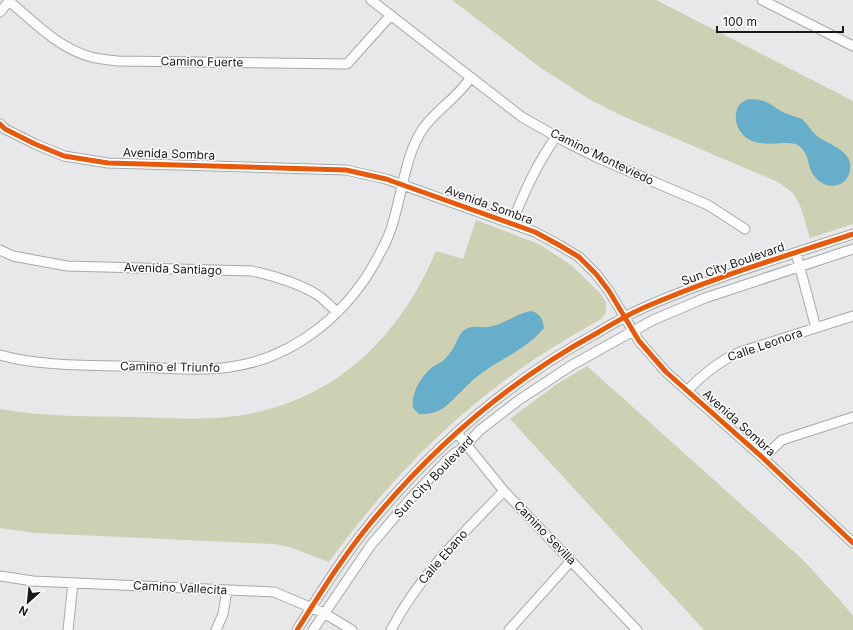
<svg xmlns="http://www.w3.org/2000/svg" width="853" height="630" viewBox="0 0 853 630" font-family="Inter,sans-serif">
  <rect width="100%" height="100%" fill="#e7e8e9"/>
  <path fill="#cdd0b3" d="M452 0H656L853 101V224L810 238 800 205 793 193 778 182 620 115 589 99 541 68Z
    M476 220 539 244 571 265 599 292 606 302V313L601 319C575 334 550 348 526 365 449 418 383 487 329 562L289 547 274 544 35 533 0 528V409C45 417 90 416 136 417 166 418 197 420 227 417 328 407 398 342 436 251L463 259Z
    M587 366 802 559 839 599 853 616V630H704L510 419 557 384Z"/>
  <path fill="#66aeca" d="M749 99C770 99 771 107 787 114 792 116 798 117 802 119 807 123 811 131 816 135 826 144 847 148 850 163 853 186 828 193 815 177 806 167 811 152 796 144 792 143 788 143 784 143 768 144 750 146 740 131 737 126 735 120 736 114 737 105 741 102 749 99Z
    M531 311C540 313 543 319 544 328 527 349 500 359 479 375 467 384 457 397 445 407 438 412 428 415 419 414L413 408C411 393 420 379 430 369 433 366 439 364 443 361 446 358 450 353 453 349 457 342 459 333 466 329 474 325 480 328 488 327 503 325 515 314 531 311Z"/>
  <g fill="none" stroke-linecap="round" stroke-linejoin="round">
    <g stroke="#a7a8a9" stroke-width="11">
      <path id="minor" d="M371 0 522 117 566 142 596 157 708 205 745 229
        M762 0 853 46
        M9 1C34 22 58 48 91 57 99 59 109 60 118 61L347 64 391 15
        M0 12 10 0
        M0 124 5 129 35 144 64 156 108 163 346 170 386 179 535 232 559 245 579 257 596 274 609 291 639 341 666 372 763 458 853 543
        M512 223C524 192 537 163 556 137
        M0 250 13 256 67 266 252 271C274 276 296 282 316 294 324 299 330 306 337 312
        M796 253 816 328
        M0 355C40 366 82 365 123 366 157 367 196 372 230 367 296 358 351 311 380 253 387 241 392 228 395 215 403 187 406 155 422 130 435 110 458 98 471 77
        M687 391C703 374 719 361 740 352L853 316
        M457 433 504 491 637 630
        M763 458 782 440 853 417
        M0 576 33 581 274 592 324 613 352 630
        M68 630 73 583
        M216 630 223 614 227 590
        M297 630C320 594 342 558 369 525 432 448 509 381 597 333 612 324 627 315 643 308 711 278 783 257 853 234
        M313 630 371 545 410 499 449 458 467 444 480 430 519 400 572 365 653 320 705 298 853 249
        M391 630C419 576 462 534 504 491
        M509 630 571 561"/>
    </g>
    <use href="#minor" stroke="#fbfcfc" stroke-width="9"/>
    <g stroke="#fff" stroke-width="8">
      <path id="cycleway" d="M0 124 5 129 35 144 64 156 108 163 346 170 386 179 535 232 559 245 579 257 596 274 609 291 639 341 666 372 763 458 853 543
        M297 630C320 594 342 558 369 525 432 448 509 381 597 333 612 324 627 315 643 308 711 278 783 257 853 234"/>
    </g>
    <use href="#cycleway" stroke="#e8590c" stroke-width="5"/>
  </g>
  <g text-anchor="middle" stroke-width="3" stroke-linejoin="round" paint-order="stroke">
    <g font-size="12" fill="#171819" stroke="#fff">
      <text transform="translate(202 62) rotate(1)" y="4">Camino Fuerte</text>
      <text transform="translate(169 154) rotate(2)" y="4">Avenida Sombra</text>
      <text transform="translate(602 157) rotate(26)" y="4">Camino Monteviedo</text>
      <text transform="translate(489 205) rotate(20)" y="4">Avenida Sombra</text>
      <text transform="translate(733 264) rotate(-19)" y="4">Sun City Boulevard</text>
      <text transform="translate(173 269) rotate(2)" y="4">Avenida Santiago</text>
      <text transform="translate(765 345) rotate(-19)" y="4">Calle Leonora</text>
      <text transform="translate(170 367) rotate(1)" y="4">Camino el Triunfo</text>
      <text transform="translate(739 423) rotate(42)" y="4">Avenida Sombra</text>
      <text transform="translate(434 477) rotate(-46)" y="4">Sun City Boulevard</text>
      <text transform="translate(545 533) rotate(46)" y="4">Camino Sevilla</text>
      <text transform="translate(443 557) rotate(-49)" y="4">Calle Ebano</text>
      <text transform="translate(180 588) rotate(3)" y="4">Camino Vallecita</text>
    </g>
  </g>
  <g transform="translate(28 602) rotate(207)" stroke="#ffffff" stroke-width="3" paint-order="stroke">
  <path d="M0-3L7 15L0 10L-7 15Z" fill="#171819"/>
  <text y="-6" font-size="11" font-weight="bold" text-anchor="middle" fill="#171819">N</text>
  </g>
  <path d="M717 26v6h126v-6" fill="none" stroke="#171819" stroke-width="2"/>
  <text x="723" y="26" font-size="12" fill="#171819" stroke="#ffffff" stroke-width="3" paint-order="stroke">100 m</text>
</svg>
